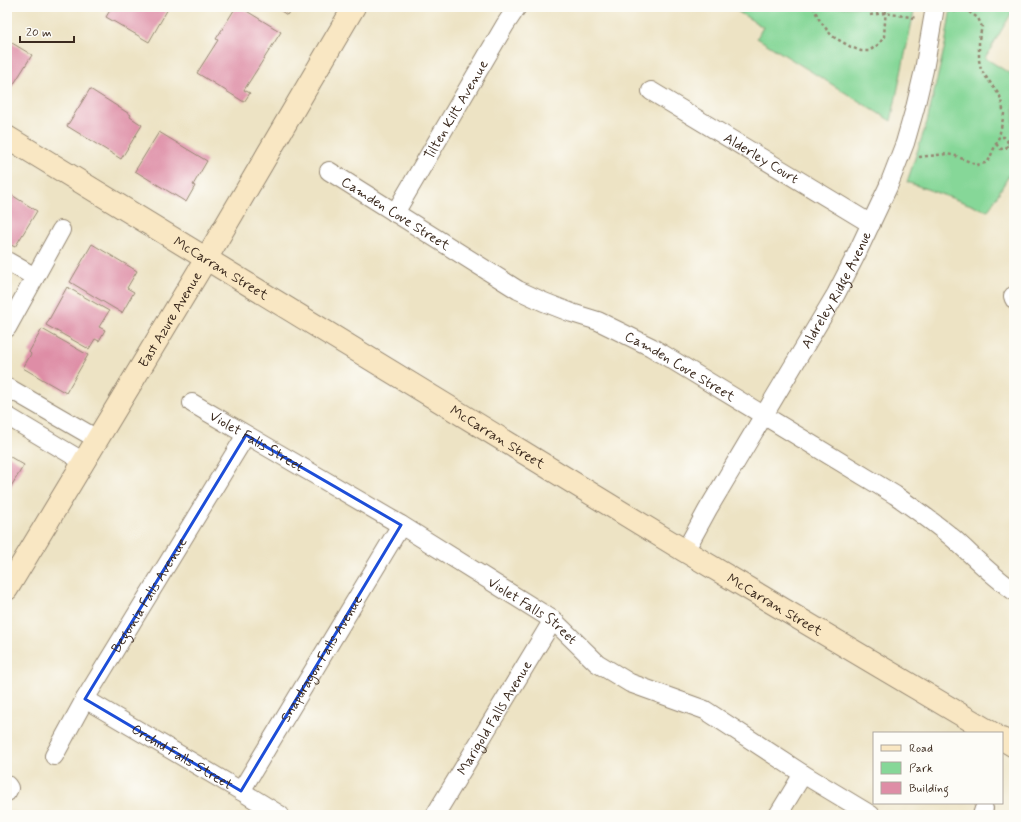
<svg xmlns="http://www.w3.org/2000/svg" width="1021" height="822" viewBox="0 0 1021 822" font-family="Mynerve,sans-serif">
  <rect width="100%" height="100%" fill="#fdfcf7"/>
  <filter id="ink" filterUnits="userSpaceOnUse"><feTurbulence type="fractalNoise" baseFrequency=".025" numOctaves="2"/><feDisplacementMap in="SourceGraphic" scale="8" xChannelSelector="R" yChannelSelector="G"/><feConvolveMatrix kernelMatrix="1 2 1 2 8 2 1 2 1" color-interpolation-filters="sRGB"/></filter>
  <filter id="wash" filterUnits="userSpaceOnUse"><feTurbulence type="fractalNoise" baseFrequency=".012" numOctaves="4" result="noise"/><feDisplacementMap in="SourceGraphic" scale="16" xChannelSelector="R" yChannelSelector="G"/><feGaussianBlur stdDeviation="0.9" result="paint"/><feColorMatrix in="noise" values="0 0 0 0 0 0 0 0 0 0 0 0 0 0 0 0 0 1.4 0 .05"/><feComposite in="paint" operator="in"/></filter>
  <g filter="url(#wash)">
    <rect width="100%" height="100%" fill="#ede3c4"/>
    <path fill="#86d798" stroke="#60805b" d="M733 7H915L891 121 757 38 763 27 732 8Z
      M951 7H1014V9L985 58 1014 76V167L988 211 907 182 927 122 945 45Z"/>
    <g id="blocks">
      <path fill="#de8da6" d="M112 7H169L149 42 106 17Z
        M236 7H240L281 32 244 90 250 93 244 102 197 73 218 40 216 39Z
        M275 7H293L287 15Z
        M7 40 32 55 7 95Z
        M90 89 131 115 130 117 142 125 121 159 67 126Z
        M159 132 207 161 193 185 195 186 186 202 135 171Z
        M7 192 37 211 15 247 7 243Z
        M92 244 137 271 127 288 134 292 122 313 70 282Z
        M67 287 109 311 99 327 105 330 99 341 95 339 89 349 46 325Z
        M42 329 88 355 66 393 23 368 31 354 29 352Z
        M7 455 24 465 7 493Z"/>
    </g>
  </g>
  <g filter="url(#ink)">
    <use href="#blocks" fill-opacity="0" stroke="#948671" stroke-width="1"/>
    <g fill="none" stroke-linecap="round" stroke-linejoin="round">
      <g stroke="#948671" stroke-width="20">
        <g id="street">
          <path id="s1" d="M651 91 871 224"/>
          <path id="s2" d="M329 171 518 290 544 302 572 313 598 321 651 347 895 495C915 509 935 523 954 539 974 557 992 576 1014 591"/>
          <path id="s3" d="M395 213 505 25 517 7"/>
          <path d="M7 261 35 277"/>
          <path d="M1013 296 1014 299"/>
          <path d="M7 328 61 230"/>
          <path d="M7 387 97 439"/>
          <path id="s4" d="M192 403 401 525 553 620 597 663 630 683 705 710 803 774 871 815"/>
          <path d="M7 416 84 462"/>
          <path id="s5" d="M685 551 708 509 836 294 856 255 888 187 905 143 915 108 924 70 935 7"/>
          <path id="s6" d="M85 699 241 791 280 815"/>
          <path id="s7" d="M54 756 85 699 246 435"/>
          <path d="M7 785 9 788 7 792"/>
          <path id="s8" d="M241 791 401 525"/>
          <path id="s9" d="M435 815 553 620"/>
          <path d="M778 815 803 774"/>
          <path d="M982 815 984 809"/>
        </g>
      </g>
      <g stroke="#948671" stroke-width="24">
        <g id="secondary">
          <path id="s10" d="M7 137 685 551 992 733"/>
          <path id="s11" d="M7 589 206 259 354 7"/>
          <path d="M1002 739 1014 746"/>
        </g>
      </g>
      <path stroke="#948671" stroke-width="2.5" stroke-dasharray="3 3" stroke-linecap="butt" d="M813 7 820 21 832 36 851 47 861 51H869L879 44 884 37 886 7
        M870 15 885 13 916 18
        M996 144 1001 149 1006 148 1008 144 1007 140 1004 137H999
        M1008 144 1014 145
        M919 157 947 154 956 156 977 165 985 163 989 160 999 137 1004 114 1000 96 981 70 979 60V39L982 27 978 18 963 8 951 13"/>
      <use href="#street" stroke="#fff" stroke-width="18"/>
      <use href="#secondary" stroke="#f9e7c3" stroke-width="22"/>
    </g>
  </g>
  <path fill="none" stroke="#1d4ed8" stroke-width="3" stroke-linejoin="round" d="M246 435 401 525 241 791 85 699Z"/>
  <g text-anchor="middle" stroke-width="4" stroke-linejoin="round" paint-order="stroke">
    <g font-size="14" fill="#3b2a1e" stroke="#fdfcf7">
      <text dy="5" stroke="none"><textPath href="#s3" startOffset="120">Tilten Kilt Avenue</textPath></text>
      <text dy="5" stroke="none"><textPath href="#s1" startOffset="129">Alderley Court</textPath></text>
      <text dy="5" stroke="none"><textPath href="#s2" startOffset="79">Camden Cove Street</textPath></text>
      <text dy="5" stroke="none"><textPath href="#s10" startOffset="251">McCarran Street</textPath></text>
      <text dy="5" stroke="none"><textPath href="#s5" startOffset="302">Aldreley Ridge Avenue</textPath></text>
      <text dy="5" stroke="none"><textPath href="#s11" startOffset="315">East Azure Avenue</textPath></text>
      <text dy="5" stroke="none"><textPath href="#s2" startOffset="403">Camden Cove Street</textPath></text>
      <text dy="5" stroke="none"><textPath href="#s10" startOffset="575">McCarran Street</textPath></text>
      <text dy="5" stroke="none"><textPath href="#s4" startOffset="75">Violet Falls Street</textPath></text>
      <text dy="5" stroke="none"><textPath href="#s7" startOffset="187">Begonia Falls Avenue</textPath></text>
      <text dy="5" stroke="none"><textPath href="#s10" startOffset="899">McCarran Street</textPath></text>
      <text dy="5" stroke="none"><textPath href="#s4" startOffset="399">Violet Falls Street</textPath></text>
      <text dy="5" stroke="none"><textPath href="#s8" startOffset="155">Snapdragon Falls Avenue</textPath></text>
      <text dy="5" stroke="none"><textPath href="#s9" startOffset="114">Marigold Falls Avenue</textPath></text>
      <text dy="5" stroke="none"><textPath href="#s6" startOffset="113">Orchid Falls Street</textPath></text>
    </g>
  </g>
  <rect width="1021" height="822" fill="none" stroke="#fdfcf7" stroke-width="24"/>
  <rect x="873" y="732" width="130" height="72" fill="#fdfcf7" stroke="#afa8a0"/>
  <rect x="881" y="745" width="20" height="6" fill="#f9e7c3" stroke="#afa8a0"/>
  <text x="909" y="752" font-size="12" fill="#3b2a1e">Road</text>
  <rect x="881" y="762" width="20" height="12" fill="#86d798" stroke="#afa8a0"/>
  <text x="909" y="772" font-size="12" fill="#3b2a1e">Park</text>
  <rect x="881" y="782" width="20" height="12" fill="#de8da6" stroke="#afa8a0"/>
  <text x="909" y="792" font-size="12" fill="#3b2a1e">Building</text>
  <path d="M20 36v6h54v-6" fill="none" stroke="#3b2a1e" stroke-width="2"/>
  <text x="26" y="36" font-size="12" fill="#3b2a1e" stroke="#fdfcf7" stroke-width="3" paint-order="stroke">20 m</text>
</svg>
